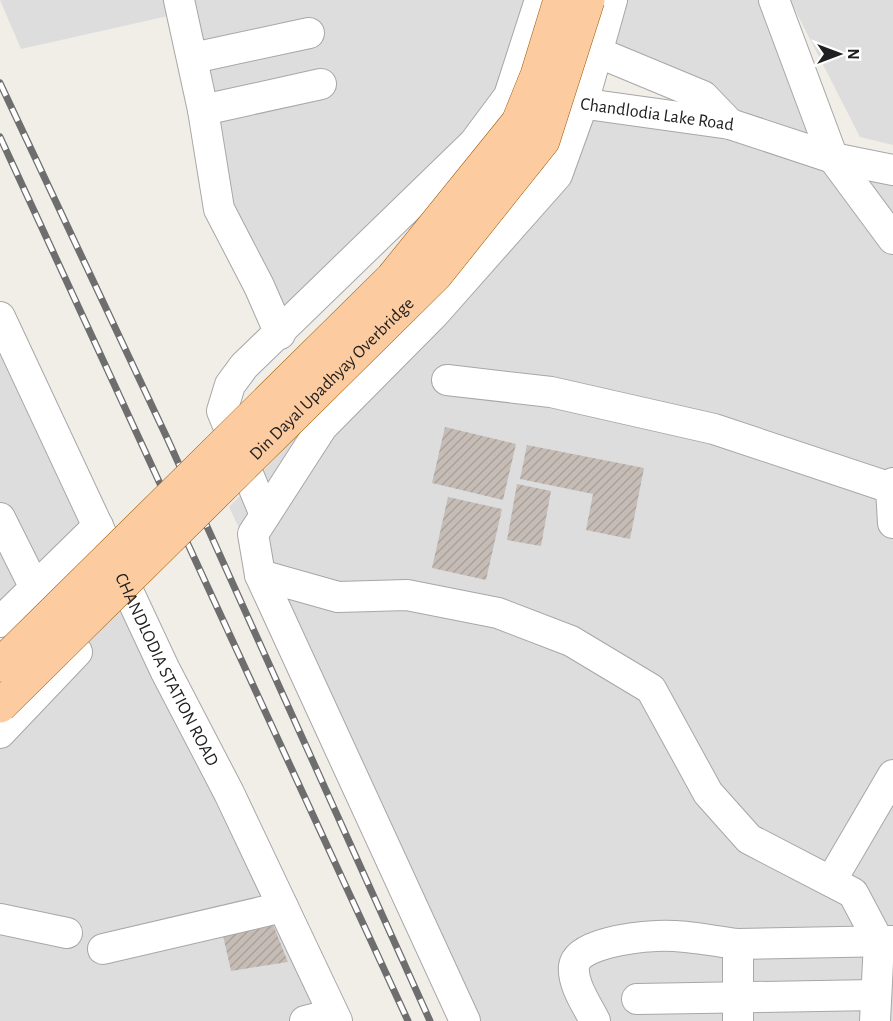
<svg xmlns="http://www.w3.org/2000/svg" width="893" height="1021" viewBox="0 0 893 1021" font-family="'Alegreya Sans',sans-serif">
  <defs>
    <pattern id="building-hatch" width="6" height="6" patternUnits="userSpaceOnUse" patternTransform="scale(1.5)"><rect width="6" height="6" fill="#c6bcb6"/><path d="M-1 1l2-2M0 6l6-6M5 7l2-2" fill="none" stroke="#aaa19c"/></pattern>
  </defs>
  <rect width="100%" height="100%" fill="#f1ede7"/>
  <path fill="#deddde" d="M0 0H164L168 16 21 49Z
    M189 0H527L497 96 456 145 283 318 228 209Z
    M624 0H763L816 140 724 106 611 45Z
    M790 0H893V145L860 137Z
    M571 113 737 135 893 172V1021H474L229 507 549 172Z
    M0 332 88 526 0 620Z
    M126 600 337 1021H0V728Z"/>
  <path fill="url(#building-hatch)" d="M445 427 516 444 503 500 432 483Z
    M527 445 644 468 630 539 586 530 593 494 520 479Z
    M517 484 551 491 541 546 507 540Z
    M448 497 502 509 486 580 432 568Z
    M272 922 288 962 231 971 222 931Z"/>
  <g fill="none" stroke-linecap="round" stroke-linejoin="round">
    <g stroke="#a7a7a7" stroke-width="32">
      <g id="minor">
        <path d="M179 0 203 110 219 209 259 286 280 334"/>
        <path d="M774 0 833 158 893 239"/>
        <path d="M597 52 703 96 730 124"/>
        <path d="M193 58 309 33"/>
        <path id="s1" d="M565 101 730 124 833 158 893 170"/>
        <path d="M203 110 321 84"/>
        <path id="s2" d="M0 317 165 670 229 793 337 1021"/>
        <path d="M447 380 551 392 714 429 891 488"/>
        <path d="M893 483 891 488 893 523"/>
        <path d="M265 515 222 411 230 385 244 366 474 143 509 96 540 0"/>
        <path d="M0 518 35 588"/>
        <path d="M260 575 338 597 407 595 498 613 571 641 651 689 708 793 749 839 853 893 879 942 875 1021"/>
        <path d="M0 622 98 526"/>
        <path d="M0 733 77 652"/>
        <path d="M831 881 893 775"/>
        <path d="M0 919 67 933"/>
        <path d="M103 949 283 907"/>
        <path d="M637 999 876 995"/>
        <path d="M305 1021 333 1014"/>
        <path d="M465 1021 260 575 253 534 322 427 434 314 557 175 583 103 612 0"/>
        <path d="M595 1021C587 1005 572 984 574 966 577 943 637 937 656 936 682 934 712 941 738 944"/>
        <path d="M738 1021V944L893 941"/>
      </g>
    </g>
    <use href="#minor" stroke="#fff" stroke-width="30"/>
    <g stroke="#6e6e6e" stroke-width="7">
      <path id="rail" d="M0 83 168 440 430 1021
        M0 137 408 1021"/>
    </g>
    <use href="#rail" stroke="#fff" stroke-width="4.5" stroke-dasharray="14" stroke-linecap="butt"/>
    <g stroke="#9d5900" stroke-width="34" stroke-linecap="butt">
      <g id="major-bridge">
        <path d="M0 665 392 278 518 122 537 75 560 0"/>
        <path id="s3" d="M0 706 436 275 543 141 588 0"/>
      </g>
    </g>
    <use href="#major-bridge" stroke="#fdcba0" stroke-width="33"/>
  </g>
  <g text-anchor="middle" stroke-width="6" stroke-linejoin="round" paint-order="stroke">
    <g font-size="18" fill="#202020" stroke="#fff">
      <text dy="6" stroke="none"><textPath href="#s1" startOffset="93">Chandlodia Lake Road</textPath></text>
      <text dy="6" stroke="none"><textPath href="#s3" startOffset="466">Din Dayal Upadhyay Overbridge</textPath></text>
      <text dy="6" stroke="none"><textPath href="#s2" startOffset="390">CHANDLODIA STATION ROAD</textPath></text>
    </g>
  </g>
  <g transform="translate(839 54) rotate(90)" stroke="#ffffff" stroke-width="4.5" paint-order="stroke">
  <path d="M0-4.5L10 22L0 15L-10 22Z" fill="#202020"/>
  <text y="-9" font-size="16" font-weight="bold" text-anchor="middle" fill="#202020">N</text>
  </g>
</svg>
